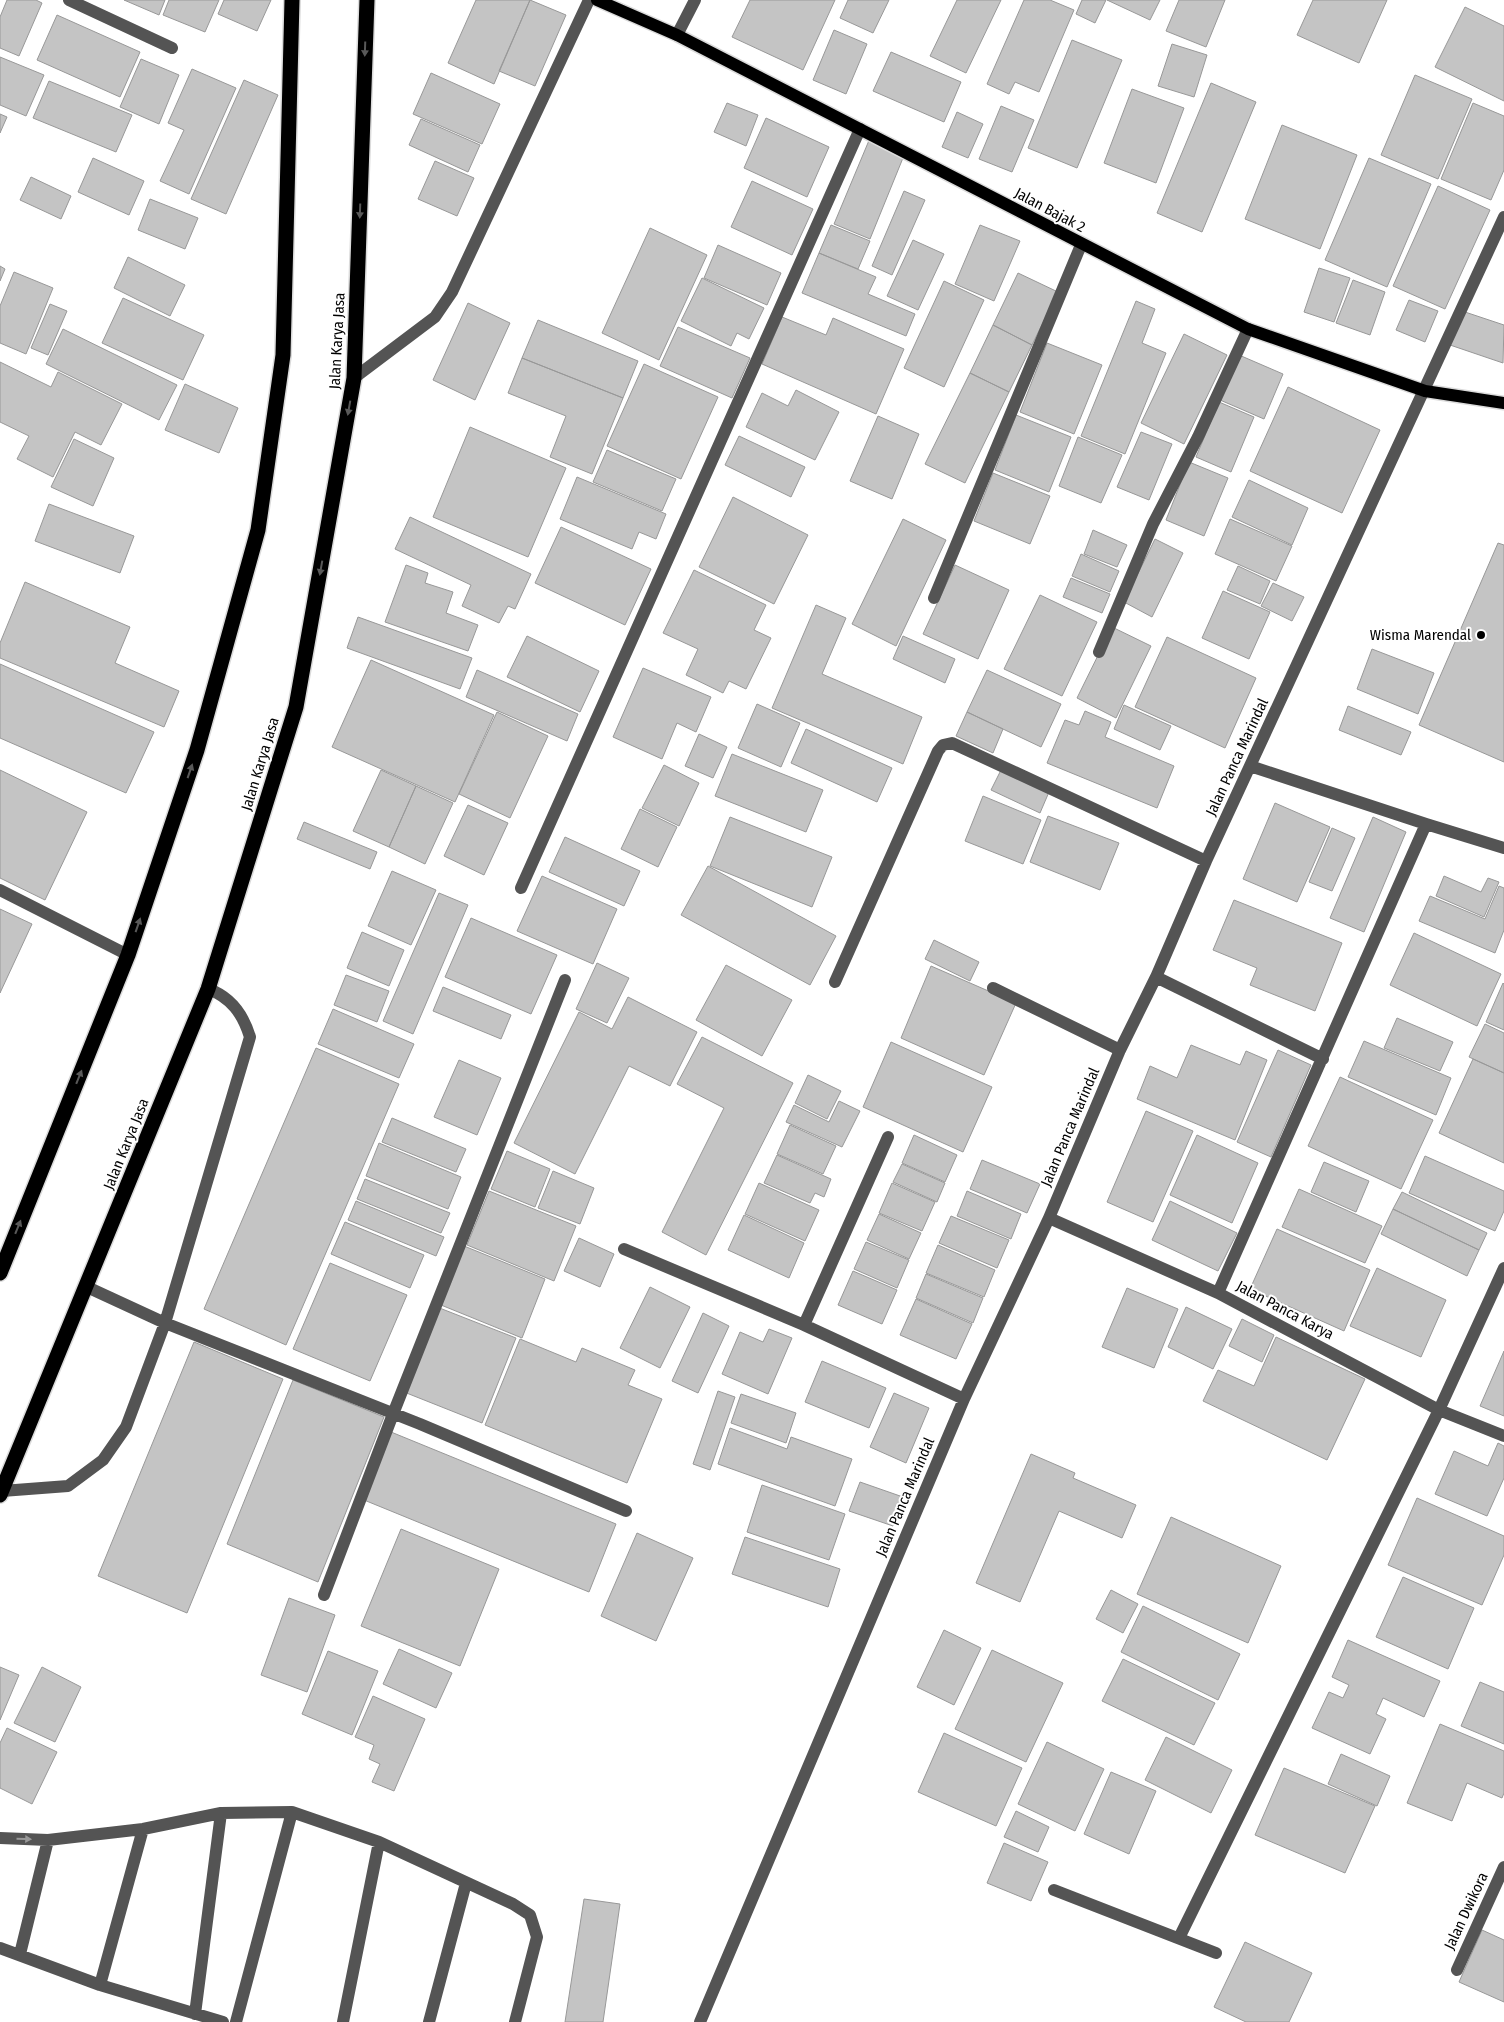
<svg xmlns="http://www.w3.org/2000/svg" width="1504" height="2022" viewBox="0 0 1504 2022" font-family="'Fira Sans Condensed',sans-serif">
  <rect width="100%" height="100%" fill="#fff"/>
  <path fill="#c4c4c4" stroke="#989898" d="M7 0H36L42 3 19 56 0 48V17Z
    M124 0H165L159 15Z
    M169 0H219L205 32 163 15Z
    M224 0H271L257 31 218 14Z
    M476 0H530L494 84 448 63Z
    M530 0 566 15 535 86 499 71Z
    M750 0H835L803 70 732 37Z
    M848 0H889L873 33 840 18Z
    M957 0H1001L966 73 930 56Z
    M1024 0H1050L1074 10 1039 92 1015 82 1009 94 987 84Z
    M1082 0H1106L1095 23 1076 14Z
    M1107 0H1160L1150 20Z
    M1179 0H1225L1206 47 1166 31Z
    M1313 0H1387L1359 63 1297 35Z
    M1465 7 1504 26V101L1435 67Z
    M57 15 140 52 120 97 37 60Z
    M834 30 867 44 846 94 813 80Z
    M1072 40 1122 60 1077 168 1028 148Z
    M1172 44 1207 55 1194 97 1158 86Z
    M891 52 961 82 944 122 873 91Z
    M0 57 44 75 26 116 0 105Z
    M141 59 179 75 159 124 120 107Z
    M192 69 236 88 189 194 160 181 184 130 168 123Z
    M431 73 500 104 482 144 413 114Z
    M1415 75 1472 99 1438 179 1381 155Z
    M244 80 278 95 226 214 191 199Z
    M49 81 132 115 116 152 33 118Z
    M1211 83 1256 102 1202 232 1157 213Z
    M1132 89 1184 108 1156 183 1104 163Z
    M727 103 758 115 746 146 714 132Z
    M1473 103 1504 116V170L1491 200 1441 179Z
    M1001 106 1034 120 1012 172 979 159Z
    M957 112 983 124 968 158 942 147Z
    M0 114 7 117 0 133Z
    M766 118 829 147 807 197 744 168Z
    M421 119 480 145 468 172 409 145Z
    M1282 125 1357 155 1320 249 1245 219Z
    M870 138 905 153 870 239 834 224Z
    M93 158 144 181 129 215 78 192Z
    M1369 158 1431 184 1387 287 1325 260Z
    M435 161 474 178 457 216 418 199Z
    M31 177 71 196 61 219 20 200Z
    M752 181 813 209 792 255 731 227Z
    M1438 186 1490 210 1445 309 1393 286Z
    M904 191 925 200 892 275 872 266Z
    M150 199 198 218 185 249 138 230Z
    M831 225 870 241 858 269 819 253Z
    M980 225 1020 241 994 301 955 284Z
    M650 228 707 255 659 360 602 333Z
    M913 240 944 254 918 310 887 296Z
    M718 245 781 273 767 305 704 278Z
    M819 253 876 277 868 294 915 314 906 336 802 293Z
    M128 257 185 285 170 316 114 288Z
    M0 266 5 269 0 281Z
    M1319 268 1350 278 1334 322 1304 312Z
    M14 272 53 288 26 354 0 343V306Z
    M1018 273 1058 292 1032 345 993 325Z
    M702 278 764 308 749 339 737 333 731 346 681 321Z
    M1353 280 1385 292 1370 335 1336 323Z
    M944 281 984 300 944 387 904 368Z
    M123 298 204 335 183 380 102 343Z
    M1409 300 1438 311 1425 342 1396 330Z
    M1136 301 1155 309 1142 343 1166 353 1125 454 1081 436Z
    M468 303 510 323 475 400 433 380Z
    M50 304 67 311 48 355 31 348Z
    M1462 311 1504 325 1503 363 1450 345Z
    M782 317 826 335 833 318 904 349 876 414 762 364Z
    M538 320 638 361 623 398 522 358Z
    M993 325 1032 345 1009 392 970 373Z
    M678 327 750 358 732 398 660 366Z
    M63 329 177 385 159 420 46 364Z
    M1184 334 1227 355 1184 444 1141 423Z
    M1047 343 1102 365 1074 434 1020 412Z
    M1239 355 1283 374 1264 419 1220 400Z
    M522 358 623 398 592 474 550 457 566 416 508 393Z
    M0 362 51 387 58 372 122 404 101 445 75 432 53 477 17 459 29 436 0 422Z
    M644 364 718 397 681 479 607 446Z
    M970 373 1009 392 965 483 925 464Z
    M185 384 238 408 219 453 165 430Z
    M1288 387 1380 430 1342 513 1250 471Z
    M796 390 839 412 815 460 746 427 762 393 788 406Z
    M1219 402 1254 417 1231 472 1196 457Z
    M1016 415 1071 437 1049 492 995 470Z
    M878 416 919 434 892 499 850 481Z
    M470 427 566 468 528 557 433 517Z
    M1141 432 1172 444 1149 500 1117 487Z
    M739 436 805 467 791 497 725 465Z
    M1078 437 1122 455 1101 503 1059 486Z
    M74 439 114 458 93 506 51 487Z
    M607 450 676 479 662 511 593 482Z
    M1189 462 1228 478 1204 536 1166 520Z
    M993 473 1050 496 1030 544 974 521Z
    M577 477 666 514 656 539 639 532 632 549 560 519Z
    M1249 480 1308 508 1292 545 1232 517Z
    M733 497 808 535 774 604 699 567Z
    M49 504 134 536 120 573 35 541Z
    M410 517 531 574 515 609 508 606 499 623 462 606 471 585 395 549Z
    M903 519 946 540 896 646 852 624Z
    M1230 519 1292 546 1276 581 1215 554Z
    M561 527 651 569 625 625 535 583Z
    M1093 530 1127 545 1117 567 1084 554Z
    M1155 539 1183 553 1152 617 1124 602Z
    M1498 543 1504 545V762L1419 725Z
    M1081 554 1119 571 1110 592 1072 576Z
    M406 565 428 573 425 583 453 592 446 613 478 625 468 651 385 622Z
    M955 565 1009 590 978 659 923 634Z
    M1238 566 1270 581 1260 604 1227 590Z
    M694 570 766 605 754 630 771 638 746 689 729 681 723 693 686 675 698 649 663 633Z
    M1071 578 1110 594 1102 613 1063 597Z
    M25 582 130 627 115 663 179 691 164 727 0 658V643Z
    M1273 583 1304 597 1292 621 1261 606Z
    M1223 591 1270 612 1249 659 1202 638Z
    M1040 595 1097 622 1062 696 1004 669Z
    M816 605 846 618 822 674 922 717 903 764 772 708Z
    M358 617 472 658 460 689 347 648Z
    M1112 627 1151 646 1116 718 1077 698Z
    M527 636 599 671 580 712 507 677Z
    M903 636 955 659 945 683 893 659Z
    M1167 637 1256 678 1225 748 1135 707Z
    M1372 649 1434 673 1418 714 1357 689Z
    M371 660 494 715 455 802 332 747Z
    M0 664 154 732 126 793 0 738Z
    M643 668 711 697 696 732 677 723 662 759 613 737Z
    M477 670 578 714 567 741 466 697Z
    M987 670 1061 704 1041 747 967 712Z
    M757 704 800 723 781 767 738 748Z
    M1124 705 1171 726 1160 750 1114 729Z
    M1348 706 1411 732 1401 755 1339 730Z
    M1085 711 1111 722 1105 737 1174 766 1157 808 1047 763 1065 720 1079 725Z
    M497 712 548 736 510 818 459 794Z
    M967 712 1003 729 993 753 956 736Z
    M806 729 892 768 877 802 791 763Z
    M699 734 727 747 713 778 685 766Z
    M732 754 823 790 806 832 715 796Z
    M664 765 699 783 679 826 642 808Z
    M0 770 87 812 45 900 0 878Z
    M381 770 416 786 389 847 353 831Z
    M1001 770 1049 792 1040 813 991 790Z
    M416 786 453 803 425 864 389 847Z
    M983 796 1041 820 1023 864 965 841Z
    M1275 803 1330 827 1297 902 1243 879Z
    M468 805 508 823 484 875 444 856Z
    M640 809 677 827 658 867 621 849Z
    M1048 816 1119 843 1100 890 1030 862Z
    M730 817 832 857 812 907 710 866Z
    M1373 817 1406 832 1364 932 1330 918Z
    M304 822 377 852 370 869 297 839Z
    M1332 828 1355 838 1332 891 1309 882Z
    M565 837 640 871 624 906 549 872Z
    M708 866 836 936 810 985 681 915Z
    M392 871 436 890 411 945 368 926Z
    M542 876 617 909 593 964 517 931Z
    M1444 876 1481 892 1488 878 1499 882 1484 917 1436 896Z
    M1499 886 1504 888V930L1495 953 1419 921 1430 896 1485 919Z
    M439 893 468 905 413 1034 383 1021Z
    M1234 900 1342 943 1315 1011 1250 985 1257 968 1213 950Z
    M0 909 32 924 0 993Z
    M471 918 557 955 531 1014 445 977Z
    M362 932 404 950 389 986 347 968Z
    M1414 933 1501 974 1477 1026 1390 985Z
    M934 940 979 962 970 981 925 959Z
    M597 963 629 978 607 1023 576 1009Z
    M726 965 792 1000 762 1056 696 1020Z
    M931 966 1016 1003 984 1075 901 1038Z
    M346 975 389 991 377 1022 334 1005Z
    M1503 983 1504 984V1030L1486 1022Z
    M443 987 511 1015 501 1039 433 1011Z
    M628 997 697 1032 670 1086 629 1066 575 1174 514 1143 579 1012 612 1029Z
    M333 1009 414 1044 399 1078 318 1044Z
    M1397 1018 1453 1042 1440 1071 1384 1048Z
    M1485 1024 1504 1033V1073L1469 1057Z
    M702 1037 793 1083 706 1255 662 1232 724 1108 677 1084Z
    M1364 1041 1451 1078 1436 1115 1348 1077Z
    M891 1042 992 1087 963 1152 863 1107Z
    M1191 1045 1240 1065 1246 1051 1267 1060 1235 1140 1137 1099 1150 1066 1177 1078Z
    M316 1048 399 1084 286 1345 204 1309Z
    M1278 1050 1311 1065 1271 1157 1237 1142Z
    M1473 1059 1504 1073V1163L1439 1133Z
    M459 1060 501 1078 477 1135 434 1117Z
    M808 1075 841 1091 827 1119 795 1103Z
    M1340 1077 1433 1120 1401 1189 1308 1146Z
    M839 1101 860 1111 842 1147 786 1122 794 1105 829 1122Z
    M1146 1111 1193 1131 1153 1222 1107 1202Z
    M392 1118 466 1149 456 1172 382 1142Z
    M790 1125 836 1146 823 1174 777 1154Z
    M914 1135 957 1155 945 1182 902 1163Z
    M1197 1135 1258 1163 1232 1223 1170 1195Z
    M379 1143 461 1177 448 1209 366 1176Z
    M507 1151 550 1169 535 1207 491 1189Z
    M777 1155 831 1179 824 1197 815 1193 810 1203 764 1183Z
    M1425 1156 1504 1191V1211L1495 1231 1409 1193Z
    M982 1160 1040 1184 1027 1213 970 1189Z
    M1324 1162 1369 1181 1356 1212 1311 1192Z
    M902 1164 945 1183 937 1202 893 1182Z
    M553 1171 594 1188 580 1224 538 1208Z
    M365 1179 450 1213 441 1233 357 1199Z
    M759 1183 819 1210 805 1241 745 1214Z
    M892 1183 935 1202 922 1231 879 1213Z
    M1299 1189 1382 1226 1365 1263 1282 1227Z
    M489 1191 576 1226 554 1281 467 1245Z
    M967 1191 1021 1214 1011 1239 957 1216Z
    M1402 1192 1487 1233 1479 1250 1393 1209Z
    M356 1201 444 1237 436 1256 348 1220Z
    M1170 1201 1237 1233 1218 1271 1152 1240Z
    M1393 1209 1479 1250 1467 1276 1381 1234Z
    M879 1214 921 1233 909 1259 867 1240Z
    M744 1215 804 1243 789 1278 728 1250Z
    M951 1216 1009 1240 997 1268 939 1243Z
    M345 1222 424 1255 410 1288 331 1254Z
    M1277 1229 1370 1270 1344 1331 1250 1289Z
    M579 1238 614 1254 600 1287 564 1271Z
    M866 1242 909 1260 897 1288 854 1269Z
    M938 1245 995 1270 984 1297 926 1273Z
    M464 1246 545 1279 522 1338 441 1305Z
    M330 1263 407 1295 370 1381 293 1349Z
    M1377 1268 1446 1300 1421 1357 1350 1326Z
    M853 1271 897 1290 882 1324 838 1305Z
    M926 1274 983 1298 973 1323 916 1298Z
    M650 1287 690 1307 660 1368 620 1348Z
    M1127 1288 1178 1309 1154 1368 1102 1347Z
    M916 1299 972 1324 956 1359 900 1335Z
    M437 1307 516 1338 482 1423 404 1392Z
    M1186 1307 1232 1329 1213 1369 1168 1347Z
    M703 1313 729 1326 698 1393 672 1381Z
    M1242 1319 1274 1335 1262 1362 1229 1346Z
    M769 1329 792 1338 768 1394 722 1374 740 1332 763 1342Z
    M1276 1337 1365 1379 1327 1460 1203 1401 1218 1370 1254 1386Z
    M520 1339 576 1362 582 1348 635 1370 628 1385 662 1399 627 1483 485 1425Z
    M194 1342 283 1379 187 1613 98 1576Z
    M1504 1351V1416L1480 1406Z
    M822 1361 886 1388 869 1428 805 1402Z
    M293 1380 384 1417 318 1582 227 1544Z
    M718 1391 735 1397 710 1470 693 1464Z
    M894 1393 929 1408 906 1463 870 1447Z
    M741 1394 796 1413 786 1443 731 1423Z
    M730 1428 787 1449 791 1437 852 1459 835 1506 718 1464Z
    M391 1432 616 1524 589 1592 364 1500Z
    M1498 1443 1504 1446V1478L1487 1516 1435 1494 1454 1451 1488 1466Z
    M1031 1454 1075 1473 1073 1478 1136 1505 1122 1538 1059 1511 1020 1602 976 1583Z
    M860 1482 903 1497 893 1526 849 1511Z
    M762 1485 845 1514 829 1560 747 1532Z
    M1417 1498 1504 1536V1555L1482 1605 1388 1565Z
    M1171 1517 1281 1566 1248 1643 1137 1594Z
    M401 1529 499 1569 460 1666 361 1626Z
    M637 1533 693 1558 656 1641 601 1616Z
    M745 1537 840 1569 828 1607 732 1574Z
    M1403 1577 1474 1608 1448 1669 1376 1637Z
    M1111 1590 1138 1604 1123 1633 1096 1619Z
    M289 1598 335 1615 307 1692 261 1675Z
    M1143 1606 1240 1654 1218 1700 1121 1652Z
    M944 1630 981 1648 954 1705 917 1687Z
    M1348 1640 1440 1681 1424 1717 1383 1698 1376 1714 1386 1719 1370 1754 1312 1728 1329 1692 1343 1698 1349 1685 1332 1677Z
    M399 1649 452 1673 436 1708 383 1684Z
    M992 1650 1063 1683 1026 1762 955 1729Z
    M328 1651 378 1671 352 1735 302 1714Z
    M1123 1659 1215 1703 1194 1745 1102 1701Z
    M0 1667 19 1675 0 1720Z
    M42 1667 81 1687 55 1742 14 1723Z
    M1480 1682 1504 1692V1744L1461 1726Z
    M373 1696 425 1719 394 1791 372 1782 380 1764 369 1759 374 1745 355 1737Z
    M1440 1724 1504 1751V1793L1502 1798 1467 1783 1452 1821 1407 1803Z
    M7 1728 57 1752 32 1804 0 1788V1743Z
    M944 1733 1022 1768 996 1826 918 1792Z
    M1166 1737 1232 1770 1211 1813 1145 1780Z
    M1047 1742 1104 1769 1075 1831 1018 1804Z
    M1341 1754 1390 1776 1377 1806 1328 1784Z
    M1284 1768 1375 1806 1345 1873 1255 1835Z
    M1111 1772 1156 1791 1129 1854 1084 1834Z
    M1016 1811 1049 1827 1038 1852 1004 1837Z
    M1004 1843 1048 1862 1031 1901 987 1883Z
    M584 1899 620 1904 603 2022H565Z
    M1482 1930 1504 1940V2002L1459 1982Z
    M1245 1942 1312 1973 1289 2022H1246L1214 2007Z"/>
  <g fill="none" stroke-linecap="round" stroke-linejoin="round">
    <g stroke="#dbdbdb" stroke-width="15">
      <path id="major" d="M597 0 677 35 1248 329 1425 391 1504 403"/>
    </g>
    <g stroke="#dbdbdb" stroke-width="18">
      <path id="highway" d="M0 1273 128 955 197 750 258 530 283 355 292 0
        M0 1495 208 989 296 707 354 378 367 0"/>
    </g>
    <path stroke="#545454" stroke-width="12" d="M69 0 172 48
      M677 35 695 0
      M354 378 435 317 452 292 589 0
      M934 598 1081 245
      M1099 652 1153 524 1198 437 1248 329
      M1250 766 1426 824 1504 848
      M521 888 860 129
      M0 890 128 955
      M1156 977 1323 1059
      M835 982 938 751 943 745 952 743 1206 861
      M993 988 1120 1050
      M1049 1218 1218 1293 1439 1410 1504 1436
      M624 1249 804 1325 964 1399
      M87 1287 165 1323 420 1424 626 1511
      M1218 1293 1426 824
      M804 1325 888 1137
      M2 1491 68 1486 103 1460 126 1427 165 1323 250 1037C243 1014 231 997 208 989
      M324 1595 393 1414 565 980
      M0 1838 48 1840 143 1829 221 1813 292 1812 379 1842 513 1904 530 1915 537 1937 515 2022
      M1054 1890 1216 1953
      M1179 1938 1439 1410 1504 1268
      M0 1948 100 1985 223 2022
      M20 1954 48 1840
      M1457 1970 1504 1867
      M100 1985 143 1829
      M195 2014 221 1813
      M236 2022 292 1812
      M343 2022 379 1842
      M429 2022 466 1883
      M700 2022 964 1399 1049 1218 1120 1050 1156 977 1206 861 1504 217"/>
    <use href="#major" stroke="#000" stroke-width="12"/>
    <use href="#highway" stroke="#000" stroke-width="15"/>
  </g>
  <defs><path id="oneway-solid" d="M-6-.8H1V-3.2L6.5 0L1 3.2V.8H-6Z" transform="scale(1.25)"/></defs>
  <g fill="#595959">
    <use href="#oneway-solid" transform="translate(365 49) rotate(92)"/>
    <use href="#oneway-solid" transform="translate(360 211) rotate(92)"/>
    <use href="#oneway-solid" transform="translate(349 408) rotate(100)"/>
    <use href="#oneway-solid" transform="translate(321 568) rotate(100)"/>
    <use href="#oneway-solid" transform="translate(190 771) rotate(-71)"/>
    <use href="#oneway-solid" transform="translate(138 925) rotate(-71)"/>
    <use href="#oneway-solid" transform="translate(79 1077) rotate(-68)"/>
    <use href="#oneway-solid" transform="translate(18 1227) rotate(-68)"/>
  </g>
  <use fill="#989898" href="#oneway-solid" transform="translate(24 1839) rotate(2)"/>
  <circle fill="#000" stroke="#fff" stroke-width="2" cx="1481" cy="635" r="5"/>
  <g text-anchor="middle" stroke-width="4" stroke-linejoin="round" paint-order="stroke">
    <g font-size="15" fill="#000" stroke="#fff">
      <text transform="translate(1050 210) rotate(28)" y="5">Jalan Bajak 2</text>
      <text transform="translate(337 341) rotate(-87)" y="5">Jalan Karya Jasa</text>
      <text transform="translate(1237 757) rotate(-65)" y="5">Jalan Panca Marindal</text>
      <text transform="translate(260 764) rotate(-73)" y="5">Jalan Karya Jasa</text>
      <text transform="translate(1070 1127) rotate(-67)" y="5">Jalan Panca Marindal</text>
      <text transform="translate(126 1144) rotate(-68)" y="5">Jalan Karya Jasa</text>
      <text transform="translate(1285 1310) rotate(28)" y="5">Jalan Panca Karya</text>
      <text transform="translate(905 1497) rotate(-67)" y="5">Jalan Panca Marindal</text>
      <text transform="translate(1466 1911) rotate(-65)" y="5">Jalan Dwikora</text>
    </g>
    <g font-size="15" fill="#000" stroke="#fff" text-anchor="end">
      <text x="1471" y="640">Wisma Marendal</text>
    </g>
  </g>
</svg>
